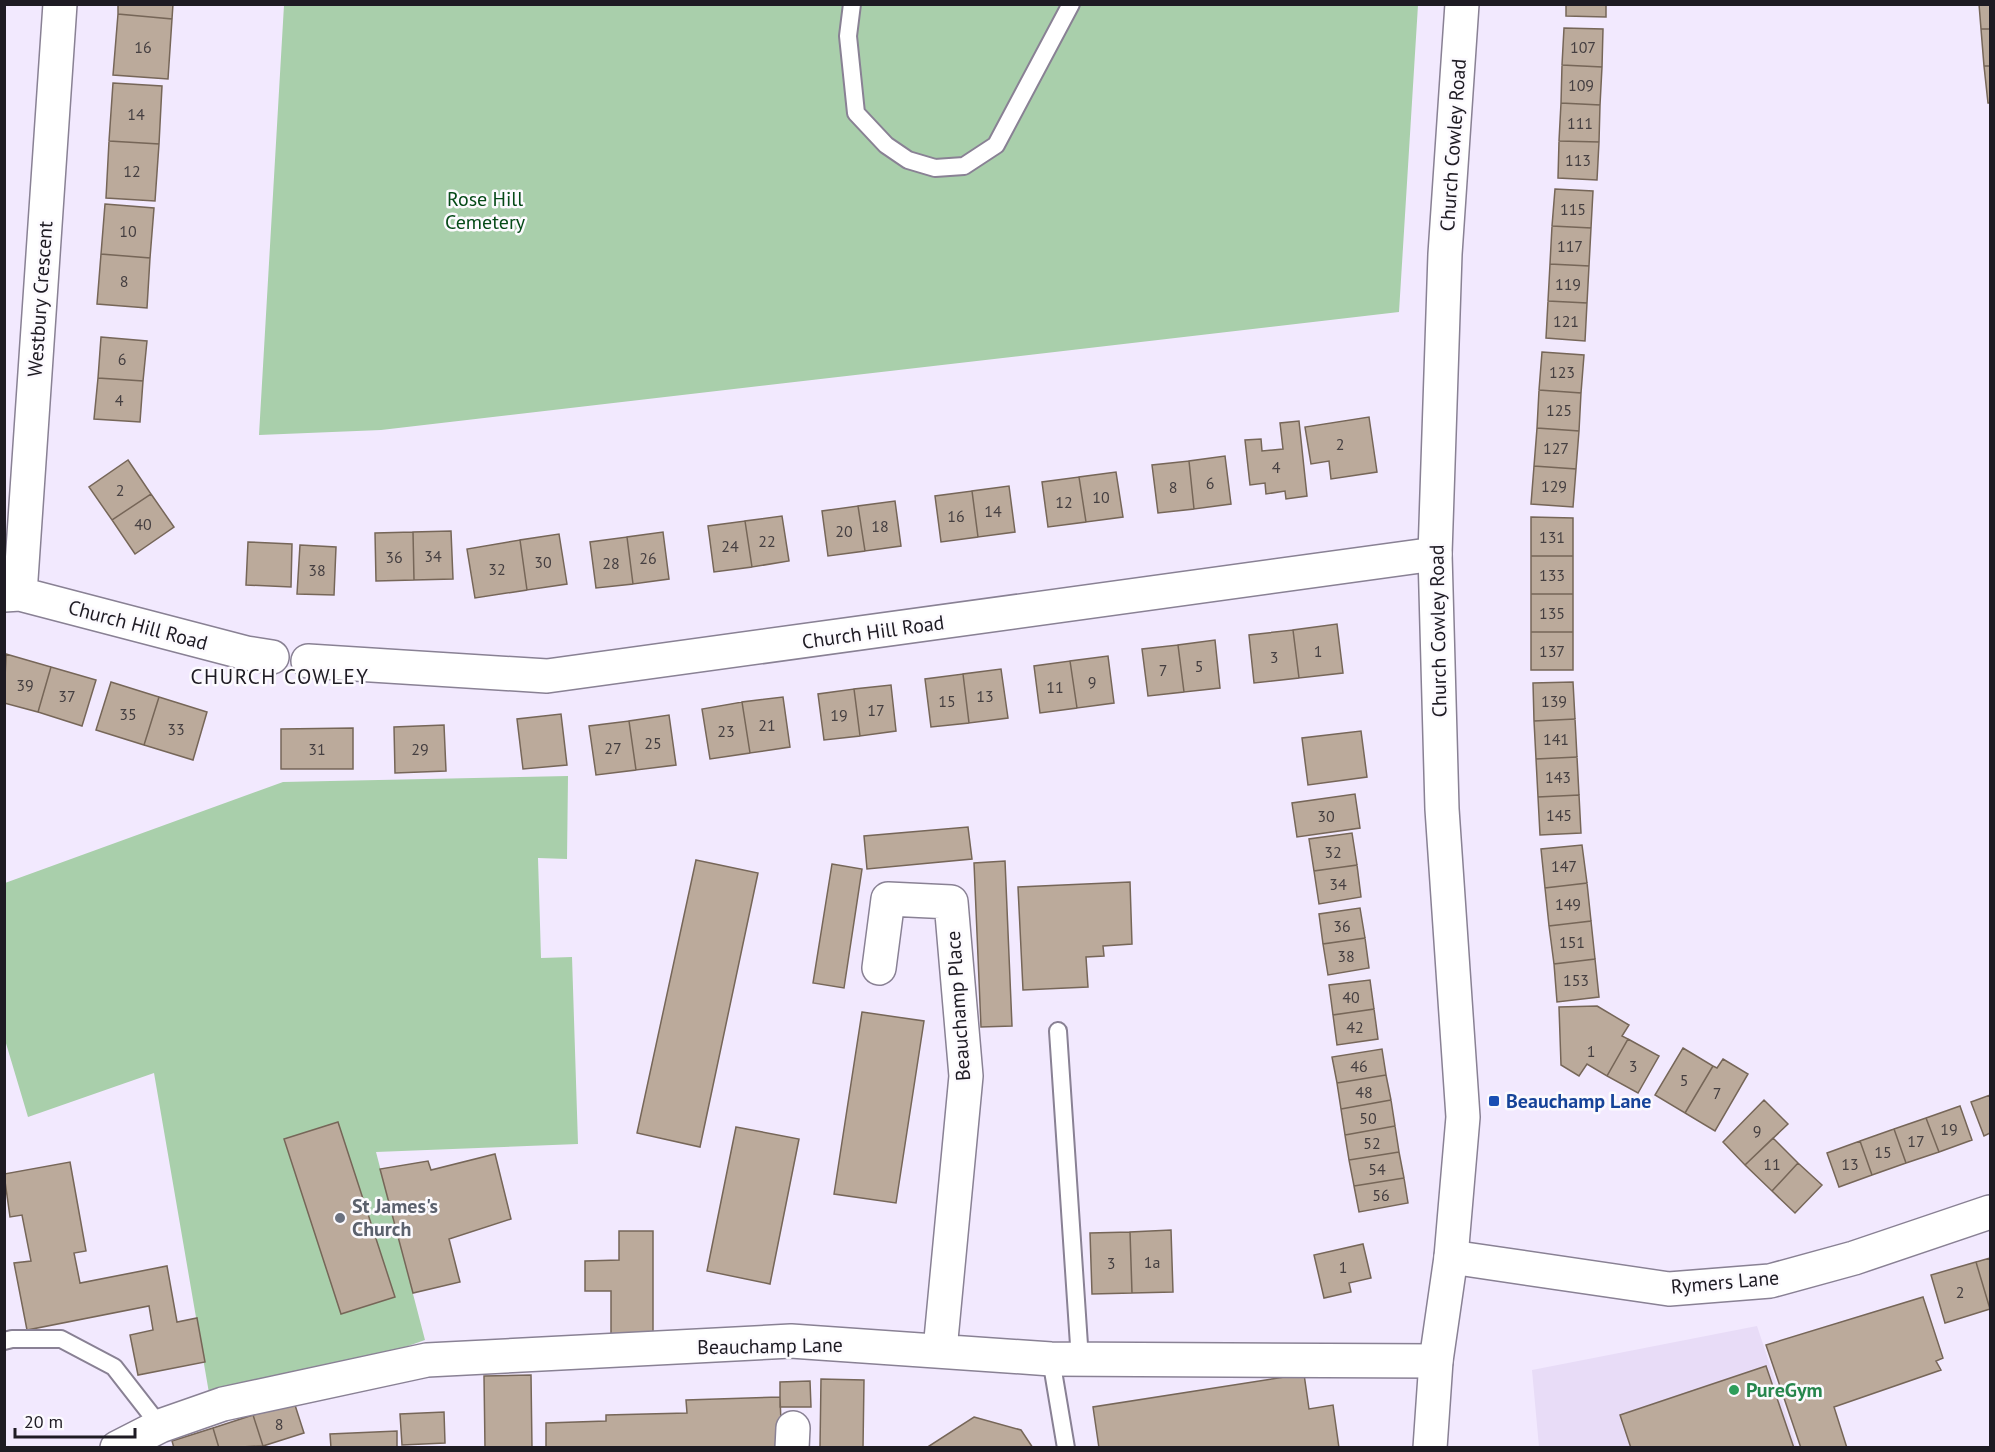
<svg xmlns="http://www.w3.org/2000/svg" width="1995" height="1452" viewBox="0 0 1995 1452" font-family="'PT Sans',sans-serif">
  <rect width="100%" height="100%" fill="#f2e9fe"/>
  <path fill="#e8dcf7" d="M1757 1326 1797 1447H1539L1532 1370Z"/>
  <path fill="#a9cfab" d="M284 5H1418L1399 312 381 430 259 435Z
    M568 776 567 859 538 858 541 958 572 957 578 1144 376 1152 425 1340 357 1364 209 1393 154 1073 28 1117 5 1040V883L283 782Z"/>
  <path fill="#bbaa9b" stroke="#766658" stroke-width="1.5" d="M118 4H173L172 19 118 14Z
    M1566 4H1606V17L1566 16Z
    M1979 4H1990V29H1981Z
    M118 14 172 19 168 79 113 75Z
    M1564 28 1603 29 1602 67 1562 65Z
    M1981 29H1990V66H1984Z
    M1562 65 1602 67 1600 105 1561 103Z
    M1984 66H1990V103H1988Z
    M113 83 162 86 159 144 109 141Z
    M1561 103 1600 105 1599 142 1559 141Z
    M109 141 159 144 155 201 106 198Z
    M1559 141 1599 142 1597 180 1558 178Z
    M1555 189 1593 191 1591 228 1552 226Z
    M105 204 154 208 150 258 101 254Z
    M1552 226 1591 228 1589 266 1550 264Z
    M101 254 150 258 147 308 97 304Z
    M1550 264 1589 266 1587 303 1548 301Z
    M1548 301 1587 303 1585 341 1546 338Z
    M101 337 147 341 143 381 98 378Z
    M1542 352 1584 355 1581 393 1539 390Z
    M98 378 143 381 140 422 94 419Z
    M1539 390 1581 393 1579 431 1537 428Z
    M1369 417 1377 472 1331 479 1329 461 1311 464 1305 427Z
    M1299 421 1307 496 1286 499 1285 491 1266 494 1265 483 1250 485 1245 440 1261 439 1262 451 1283 449 1280 423Z
    M1537 428 1579 431 1576 469 1534 466Z
    M1225 456 1231 504 1194 509 1189 461Z
    M128 460 151 494 112 520 89 487Z
    M1189 461 1194 509 1158 513 1152 465Z
    M1534 466 1576 469 1573 507 1531 504Z
    M1116 472 1123 517 1086 522 1079 477Z
    M1079 477 1086 522 1048 527 1042 482Z
    M1009 486 1015 532 978 537 972 491Z
    M972 491 978 537 941 542 935 496Z
    M151 494 174 527 135 554 112 520Z
    M895 501 901 546 865 551 858 506Z
    M858 506 865 551 828 556 822 511Z
    M782 516 789 561 752 567 745 521Z
    M1531 517 1573 518V556H1531Z
    M745 521 752 567 714 572 708 526Z
    M451 531 453 579 414 580 413 532Z
    M413 532 414 580 376 581 375 533Z
    M663 532 669 579 633 584 627 537Z
    M559 534 567 584 527 590 520 540Z
    M627 537 633 584 596 588 590 542Z
    M520 540 527 590 475 598 467 549Z
    M248 542 292 544 291 587 246 585Z
    M300 545 336 547 334 595 297 594Z
    M1531 556H1573V594H1531Z
    M1531 594H1573V632H1531Z
    M1337 624 1343 673 1299 678 1293 630Z
    M1293 630 1299 678 1254 683 1249 635Z
    M1531 632H1573V670H1531Z
    M1215 640 1220 688 1184 692 1178 645Z
    M1178 645 1184 692 1148 696 1142 649Z
    M6 654 51 667 38 712 4 703Z
    M1108 656 1114 703 1077 708 1070 661Z
    M1070 661 1077 708 1040 713 1034 666Z
    M51 667 96 680 82 726 38 712Z
    M1001 669 1008 718 969 723 963 674Z
    M963 674 969 723 931 727 925 679Z
    M111 682 159 697 144 745 96 730Z
    M1573 682 1575 719 1534 721 1533 683Z
    M891 685 896 731 860 736 854 689Z
    M854 689 860 736 824 740 818 694Z
    M159 697 207 712 193 760 144 745Z
    M783 697 790 747 750 753 742 702Z
    M742 702 750 753 710 759 702 709Z
    M561 714 567 765 523 769 517 719Z
    M669 715 676 765 636 770 629 721Z
    M1575 719 1577 757 1536 759 1534 721Z
    M629 721 636 770 596 775 589 726Z
    M444 725 446 771 395 773 394 727Z
    M353 728V769H281V729Z
    M1361 731 1367 777 1308 785 1302 738Z
    M1577 757 1579 795 1538 797 1536 759Z
    M1355 794 1360 828 1297 837 1292 803Z
    M1579 795 1581 833 1540 835 1538 797Z
    M968 827 972 859 867 869 864 836Z
    M1352 833 1357 865 1314 871 1309 839Z
    M1582 845 1587 883 1545 888 1541 849Z
    M696 860 758 873 700 1147 637 1133Z
    M1005 861 1012 1026 981 1027 974 863Z
    M832 864 862 869 844 988 813 983Z
    M1357 865 1361 897 1319 904 1314 871Z
    M1130 882 1132 944 1103 946 1104 956 1086 957 1088 987 1023 990 1018 887Z
    M1587 883 1591 921 1549 926 1545 888Z
    M1360 908 1365 938 1323 944 1319 914Z
    M1591 921 1595 959 1554 964 1549 926Z
    M1365 938 1369 968 1328 975 1323 944Z
    M1595 959 1599 997 1557 1002 1554 964Z
    M1370 980 1374 1009 1333 1015 1329 985Z
    M1597 1006 1629 1025 1622 1036 1628 1039 1607 1076 1587 1064 1579 1076 1561 1065 1559 1007Z
    M1374 1009 1378 1039 1337 1045 1333 1015Z
    M862 1012 924 1021 896 1203 834 1194Z
    M1628 1039 1659 1056 1638 1093 1607 1076Z
    M1683 1048 1713 1066 1685 1113 1655 1095Z
    M1382 1049 1386 1075 1337 1083 1332 1057Z
    M1723 1059 1748 1074 1715 1131 1685 1113 1713 1066 1717 1068Z
    M1386 1075 1391 1100 1341 1109 1337 1083Z
    M1990 1095V1133L1984 1136 1971 1102Z
    M1391 1100 1395 1126 1345 1135 1341 1109Z
    M1764 1100 1788 1124 1745 1165 1723 1142Z
    M1960 1106 1972 1140 1939 1152 1926 1118Z
    M1926 1118 1939 1152 1906 1163 1894 1129Z
    M338 1122 395 1297 341 1314 284 1139Z
    M1395 1126 1399 1152 1349 1160 1345 1135Z
    M736 1127 799 1139 770 1284 707 1271Z
    M1894 1129 1906 1163 1872 1175 1860 1141Z
    M1773 1138 1798 1163 1772 1191 1745 1165Z
    M1860 1141 1872 1175 1839 1187 1827 1153Z
    M1399 1152 1404 1178 1354 1186 1349 1160Z
    M495 1154 511 1219 449 1239 460 1282 413 1293 380 1169 428 1161 431 1170Z
    M70 1162 86 1251 74 1253 80 1283 167 1266 177 1322 197 1318 205 1362 138 1375 130 1335 153 1330 149 1306 27 1330 14 1263 31 1261 22 1215 10 1217 4 1174Z
    M1798 1163 1822 1185 1795 1213 1772 1191Z
    M1404 1178 1408 1203 1359 1212 1354 1186Z
    M1171 1230 1173 1292 1132 1293 1130 1232Z
    M619 1231H653V1334H611V1291H585V1261L619 1260Z
    M1130 1232 1132 1293 1092 1294 1090 1233Z
    M1363 1244 1371 1278 1349 1283 1351 1292 1324 1298 1314 1255Z
    M1990 1258V1309L1976 1262Z
    M1976 1262 1990 1309 1945 1323 1931 1275Z
    M1923 1297 1943 1358 1936 1361 1941 1370 1834 1407 1847 1448H1801L1766 1345Z
    M1766 1366 1794 1448H1631L1620 1415Z
    M1304 1374 1309 1409 1333 1405 1339 1448H1099L1093 1407Z
    M531 1375 532 1448H485L484 1376Z
    M821 1379 864 1380 863 1448H820Z
    M810 1381 811 1407H780V1382Z
    M780 1397 782 1448H546V1423L606 1421V1415L687 1413 686 1400Z
    M294 1402 304 1433 263 1446 253 1415Z
    M444 1412 445 1443 402 1445 400 1414Z
    M253 1415 263 1446 219 1448 213 1428Z
    M974 1417 1021 1430 1033 1448H926Z
    M213 1428 219 1448H174L172 1441Z
    M397 1431V1448H331L330 1434Z"/>
  <g fill="none" stroke-linecap="round" stroke-linejoin="round">
    <g stroke="#898194" stroke-width="20">
      <path id="service" d="M852 4 848 36 856 113 886 145 908 160 935 168 964 166 996 145 1071 4
        M1058 1031 1080 1360
        M4 1341 12 1339H61L114 1367 160 1426
        M1051 1359 1066 1448"/>
    </g>
    <g stroke="#898194" stroke-width="36">
      <path id="minor" d="M20 594 60 4
        M4 595 20 594 246 653 272 657
        M308 661 547 676 1435 554
        M879 968 888 899 951 902 966 1076 940 1350
        M1451 1257 1669 1289 1770 1281 1854 1258 1990 1212
        M117 1448 160 1426 223 1404 427 1360 791 1341 1051 1359 1436 1361
        M792 1448 793 1428"/>
    </g>
    <g stroke="#898194" stroke-width="36">
      <path id="secondary" d="M1430 1448 1436 1361 1451 1257 1463 1117 1442 809 1435 554 1445 254 1462 4"/>
    </g>
    <use href="#service" stroke="#fff" stroke-width="16"/>
    <use href="#minor" stroke="#fff" stroke-width="33"/>
    <use href="#secondary" stroke="#fff" stroke-width="33"/>
  </g>
  <rect fill="#1a4fb4" stroke="#fcfafe" stroke-width="2" x="1488" y="1095" width="12" height="12" rx="3"/>
  <circle fill="#6b7280" stroke="#fcfafe" stroke-width="2" cx="340" cy="1218" r="6"/>
  <circle fill="#2e9e5b" stroke="#fcfafe" stroke-width="2" cx="1734" cy="1390" r="6"/>
  <g text-anchor="middle" stroke-width="5" stroke-linejoin="round" paint-order="stroke">
    <g font-size="16" fill="#453f41">
      <text x="143" y="53">16</text>
      <text x="1583" y="53">107</text>
      <text x="1581" y="91">109</text>
      <text x="136" y="120">14</text>
      <text x="1580" y="129">111</text>
      <text x="1578" y="166">113</text>
      <text x="132" y="177">12</text>
      <text x="1573" y="215">115</text>
      <text x="128" y="237">10</text>
      <text x="1570" y="252">117</text>
      <text x="124" y="287">8</text>
      <text x="1568" y="290">119</text>
      <text x="1566" y="327">121</text>
      <text x="122" y="365">6</text>
      <text x="1562" y="378">123</text>
      <text x="119" y="406">4</text>
      <text x="1559" y="416">125</text>
      <text x="1340" y="450">2</text>
      <text x="1556" y="454">127</text>
      <text x="1276" y="473">4</text>
      <text x="1210" y="489">6</text>
      <text x="1554" y="492">129</text>
      <text x="1173" y="493">8</text>
      <text x="120" y="496">2</text>
      <text x="1101" y="503">10</text>
      <text x="1064" y="508">12</text>
      <text x="993" y="517">14</text>
      <text x="956" y="522">16</text>
      <text x="143" y="530">40</text>
      <text x="880" y="532">18</text>
      <text x="844" y="537">20</text>
      <text x="1552" y="543">131</text>
      <text x="767" y="547">22</text>
      <text x="730" y="552">24</text>
      <text x="433" y="562">34</text>
      <text x="394" y="563">36</text>
      <text x="648" y="564">26</text>
      <text x="543" y="568">30</text>
      <text x="611" y="569">28</text>
      <text x="497" y="575">32</text>
      <text x="317" y="576">38</text>
      <text x="1552" y="581">133</text>
      <text x="1552" y="619">135</text>
      <text x="1318" y="657">1</text>
      <text x="1552" y="657">137</text>
      <text x="1274" y="663">3</text>
      <text x="1199" y="672">5</text>
      <text x="1163" y="676">7</text>
      <text x="1092" y="688">9</text>
      <text x="25" y="691">39</text>
      <text x="1055" y="693">11</text>
      <text x="67" y="702">37</text>
      <text x="985" y="702">13</text>
      <text x="947" y="707">15</text>
      <text x="1554" y="707">139</text>
      <text x="876" y="716">17</text>
      <text x="128" y="720">35</text>
      <text x="839" y="721">19</text>
      <text x="767" y="731">21</text>
      <text x="176" y="735">33</text>
      <text x="726" y="737">23</text>
      <text x="1556" y="745">141</text>
      <text x="653" y="749">25</text>
      <text x="613" y="754">27</text>
      <text x="317" y="755">31</text>
      <text x="420" y="755">29</text>
      <text x="1558" y="783">143</text>
      <text x="1559" y="821">145</text>
      <text x="1326" y="822">30</text>
      <text x="1333" y="858">32</text>
      <text x="1564" y="872">147</text>
      <text x="1338" y="890">34</text>
      <text x="1568" y="910">149</text>
      <text x="1342" y="932">36</text>
      <text x="1572" y="948">151</text>
      <text x="1346" y="962">38</text>
      <text x="1576" y="986">153</text>
      <text x="1351" y="1003">40</text>
      <text x="1355" y="1033">42</text>
      <text x="1591" y="1057">1</text>
      <text x="1359" y="1072">46</text>
      <text x="1633" y="1072">3</text>
      <text x="1684" y="1086">5</text>
      <text x="1364" y="1098">48</text>
      <text x="1717" y="1099">7</text>
      <text x="1368" y="1124">50</text>
      <text x="1949" y="1135">19</text>
      <text x="1757" y="1137">9</text>
      <text x="1916" y="1147">17</text>
      <text x="1372" y="1149">52</text>
      <text x="1883" y="1158">15</text>
      <text x="1772" y="1170">11</text>
      <text x="1850" y="1170">13</text>
      <text x="1377" y="1175">54</text>
      <text x="1381" y="1201">56</text>
      <text x="1152" y="1268">1a</text>
      <text x="1111" y="1269">3</text>
      <text x="1343" y="1273">1</text>
      <text x="1960" y="1298">2</text>
      <text x="279" y="1430">8</text>
    </g>
    <g font-size="20" fill="#1e1b23" stroke="#fcfafe">
      <text transform="translate(1453 145) rotate(-86)" y="7">Church Cowley Road</text>
      <text transform="translate(40 299) rotate(-86)" y="7">Westbury Crescent</text>
      <text transform="translate(138 625) rotate(15)" y="7">Church Hill Road</text>
      <text transform="translate(1438 631) rotate(-91)" y="7">Church Cowley Road</text>
      <text transform="translate(873 632) rotate(-8)" y="7">Church Hill Road</text>
      <text transform="translate(958 1006) rotate(-94)" y="7">Beauchamp Place</text>
      <text transform="translate(1725 1282) rotate(-5)" y="7">Rymers Lane</text>
      <text transform="translate(770 1346) rotate(-1)" y="7">Beauchamp Lane</text>
    </g>
    <g font-size="20" fill="#054a17" stroke="#fcfafe">
      <text x="485" y="206">Rose Hill<tspan x="485" dy="23">Cemetery</tspan></text>
    </g>
    <g font-size="20" font-weight="bold" fill="#164399" stroke="#fcfafe" text-anchor="start">
      <text x="1506" y="1108">Beauchamp Lane</text>
    </g>
    <g font-size="20" font-weight="bold" fill="#5b616d" stroke="#fcfafe" text-anchor="start">
      <text x="352" y="1213">St James's<tspan x="352" dy="23">Church</tspan></text>
    </g>
    <g font-size="20" font-weight="bold" fill="#27864d" stroke="#fcfafe" text-anchor="start">
      <text x="1746" y="1397">PureGym</text>
    </g>
    <g font-size="21" letter-spacing="1.5" fill="#1e1b23" stroke="#fcfafe">
      <text x="280" y="684">CHURCH COWLEY</text>
    </g>
  </g>
  <rect width="1995" height="1452" fill="none" stroke="#1e1b23" stroke-width="12"/>
  <path d="M15 1428v9h120v-9" fill="none" stroke="#1e1b23" stroke-width="3"/>
  <text x="24" y="1428" font-size="18" fill="#1e1b23" stroke="#fcfafe" stroke-width="4.5" paint-order="stroke">20 m</text>
</svg>
